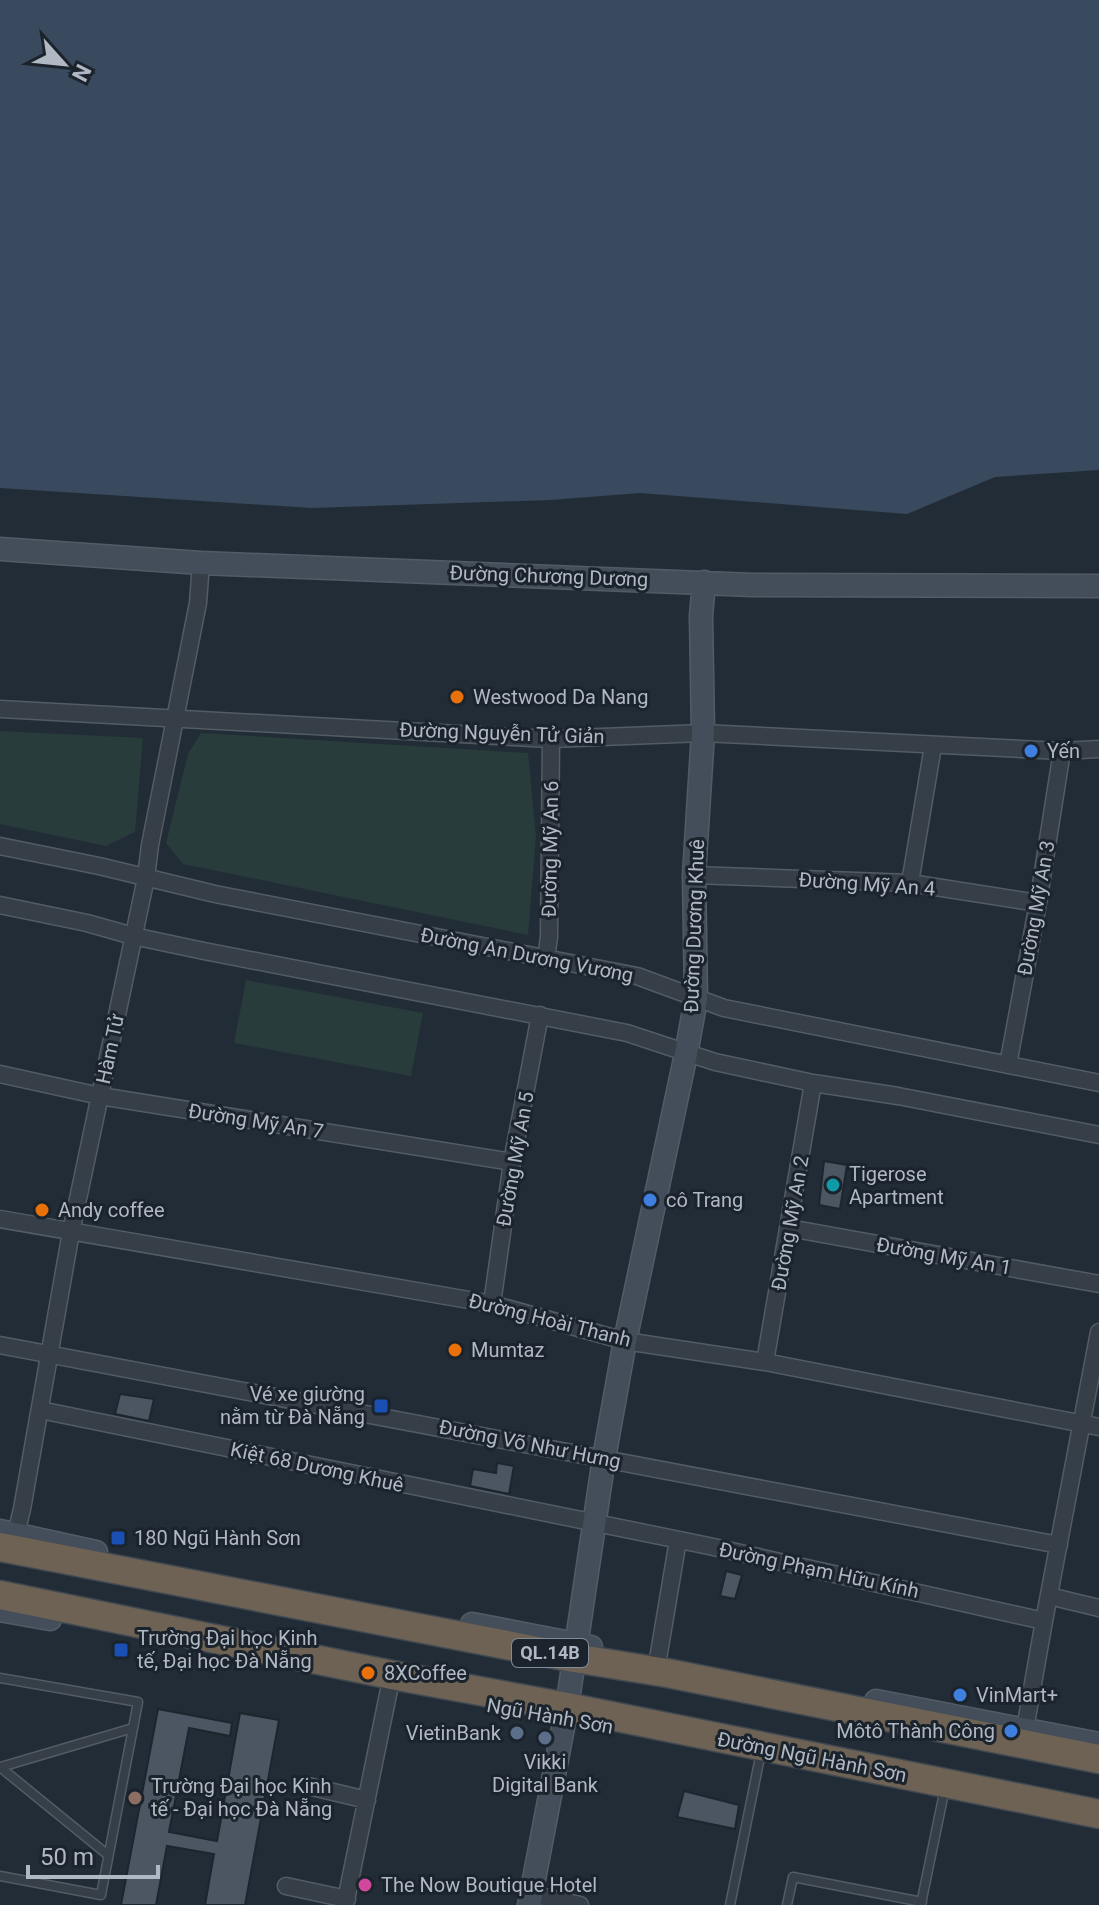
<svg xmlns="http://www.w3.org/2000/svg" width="1099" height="1905" viewBox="0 0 1099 1905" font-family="Roboto,sans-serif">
  <rect width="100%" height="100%" fill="#222c36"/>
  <path fill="#283c3b" d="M0 731 143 738 135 832 106 846 0 824Z
    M201 733 528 753 536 837 528 935 183 864 166 843 188 754Z
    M246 980 423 1013 411 1076 234 1043Z"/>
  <path fill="#394a5f" d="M0 0H1099V470L995 477 907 514 640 493 550 500 312 508 0 488Z"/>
  <path fill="#4b5662" stroke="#1d252e" stroke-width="2" d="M824 1161 847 1165 840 1209 819 1205Z
    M120 1394 154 1399 149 1421 115 1414Z
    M497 1463 514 1466 509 1494 470 1486 473 1469 496 1473Z
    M726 1571 742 1575 735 1599 720 1596Z
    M158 1709 232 1723 230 1736 189 1728 169 1832 217 1841 240 1713 279 1720 245 1905H205L214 1854 167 1846 156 1905H121Z
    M684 1791 739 1805 735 1829 677 1817Z"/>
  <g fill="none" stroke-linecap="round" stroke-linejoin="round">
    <g stroke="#535c65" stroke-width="11">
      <path id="lane" d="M0 1678 138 1702 101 1895 0 1876
        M0 1767 108 1855
        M1 1767 133 1728
        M921 1904 945 1788
        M730 1905 761 1752
        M787 1905 793 1877 922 1902"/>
    </g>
    <g stroke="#535c65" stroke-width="19">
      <path id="street" d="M0 709 551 739 703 733 1062 751 1099 749
        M0 846 99 866 215 894 637 976 724 1008 1099 1083
        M694 875 910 883 1038 903
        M910 883 933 746
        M0 905 87 923 133 936 204 951 627 1033 715 1062 813 1083 898 1096 1099 1135
        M546 959 549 937 551 739
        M1008 1065 1038 903 1062 751
        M0 1074 100 1096 512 1162
        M0 1219 492 1304 625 1341 765 1362 1099 1427
        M789 1228 1099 1284
        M492 1304 512 1162 540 1015
        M0 1345 1059 1545
        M765 1362 813 1083
        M40 1410 709 1546 1044 1621
        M16 1534 22 1509 71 1232 146 878 150 845 198 603 201 563
        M1049 1596 1099 1608
        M658 1659 678 1540
        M1025 1729 1044 1621 1099 1332
        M308 1786 367 1800
        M286 1886 347 1899
        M531 1894 580 1905
        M345 1905 392 1675"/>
    </g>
    <g stroke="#535c65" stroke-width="25">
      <path id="secondary" d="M0 549 201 563 753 585 1099 586
        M0 1531 96 1552
        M0 1610 50 1619
        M472 1624 591 1647
        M876 1701 1099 1744
        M529 1905 567 1707 604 1458 625 1341 686 1054 696 999 694 875 703 733 701 616 704 582"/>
    </g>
    <g stroke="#404952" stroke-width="31">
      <path id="highway" d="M0 1547 574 1658 667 1673 1099 1759
        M0 1595 392 1675 567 1707 1099 1814"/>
    </g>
    <use href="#lane" stroke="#363e47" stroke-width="8"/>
    <use href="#street" stroke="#363e47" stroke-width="16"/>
    <use href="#secondary" stroke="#444d5a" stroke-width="22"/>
    <use href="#highway" stroke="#6d6253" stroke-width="28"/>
  </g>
  <g fill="#e8710a" stroke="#1b232c" stroke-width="3">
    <circle cx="457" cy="697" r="8"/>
    <circle cx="42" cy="1210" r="8"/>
    <circle cx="455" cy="1350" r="8"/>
    <circle cx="368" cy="1673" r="8"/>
  </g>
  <g fill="#3f7fe0" stroke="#1b232c" stroke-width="3">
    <circle cx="1031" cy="751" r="8"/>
    <circle cx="650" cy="1200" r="8"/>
    <circle cx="960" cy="1695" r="8"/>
    <circle cx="1011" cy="1731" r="8"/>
  </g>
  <circle fill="#0f9aa8" stroke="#1b232c" stroke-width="3" cx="833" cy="1185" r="8"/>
  <g fill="#1a4fb4" stroke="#1b232c" stroke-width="3">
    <rect x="373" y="1398" width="16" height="16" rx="4"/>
    <rect x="110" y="1530" width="16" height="16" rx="4"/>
    <rect x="113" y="1642" width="16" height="16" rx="4"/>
  </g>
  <g fill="#5c6f8a" stroke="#1b232c" stroke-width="3">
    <circle cx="517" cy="1733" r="8"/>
    <circle cx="545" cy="1738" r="8"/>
  </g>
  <circle fill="#8d6e63" stroke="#1b232c" stroke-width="3" cx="135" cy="1798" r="8"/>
  <circle fill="#d1479c" stroke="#1b232c" stroke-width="3" cx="365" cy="1885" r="8"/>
  <g text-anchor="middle" stroke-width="6" stroke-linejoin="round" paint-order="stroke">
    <rect fill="#1b232c" stroke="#838c96" stroke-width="2" x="512" y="1639" width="76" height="28" rx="6"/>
    <g font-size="18" font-weight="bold" fill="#b0b9c3">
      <text x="550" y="1659">QL.14B</text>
    </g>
    <g font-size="20" fill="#b0b9c3" stroke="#1b232c">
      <text transform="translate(549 576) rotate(2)" y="7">Đường Chương Dương</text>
      <text transform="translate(502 733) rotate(2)" y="7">Đường Nguyễn Tử Giản</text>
      <text transform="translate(550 849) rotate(-89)" y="7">Đường Mỹ An 6</text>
      <text transform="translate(867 884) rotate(4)" y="7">Đường Mỹ An 4</text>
      <text transform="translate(1036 908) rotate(-80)" y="7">Đường Mỹ An 3</text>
      <text transform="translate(694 926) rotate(-88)" y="7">Đường Dương Khuê</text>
      <text transform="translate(527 955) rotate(11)" y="7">Đường An Dương Vương</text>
      <text transform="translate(110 1049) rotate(-78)" y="7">Hàm Tử</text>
      <text transform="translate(256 1121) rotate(9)" y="7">Đường Mỹ An 7</text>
      <text transform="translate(515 1159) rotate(-80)" y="7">Đường Mỹ An 5</text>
      <text transform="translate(790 1223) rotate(-80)" y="7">Đường Mỹ An 2</text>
      <text transform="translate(944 1256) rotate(10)" y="7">Đường Mỹ An 1</text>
      <text transform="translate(550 1320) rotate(14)" y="7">Đường Hoài Thanh</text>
      <text transform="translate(530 1444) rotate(11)" y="7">Đường Võ Như Hưng</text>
      <text transform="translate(317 1467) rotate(12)" y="7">Kiệt 68 Dương Khuê</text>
      <text transform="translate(819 1570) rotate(12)" y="7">Đường Phạm Hữu Kính</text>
      <text transform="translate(550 1716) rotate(10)" y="7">Ngũ Hành Sơn</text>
      <text transform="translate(812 1757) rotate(11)" y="7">Đường Ngũ Hành Sơn</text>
    </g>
    <g font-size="20" fill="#b0b9c3" stroke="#1b232c" text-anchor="start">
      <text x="473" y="704">Westwood Da Nang</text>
      <text x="1047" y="758">Yến</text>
      <text x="849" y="1181">Tigerose<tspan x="849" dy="23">Apartment</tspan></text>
      <text x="666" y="1207">cô Trang</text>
      <text x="58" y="1217">Andy coffee</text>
      <text x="471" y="1357">Mumtaz</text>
      <text x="365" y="1401" text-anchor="end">Vé xe giường<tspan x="365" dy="23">nằm từ Đà Nẵng</tspan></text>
      <text x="134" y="1545">180 Ngũ Hành Sơn</text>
      <text x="137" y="1645">Trường Đại học Kinh<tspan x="137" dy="23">tế, Đại học Đà Nẵng</tspan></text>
      <text x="384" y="1680">8XCoffee</text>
      <text x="976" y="1702">VinMart+</text>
      <text x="995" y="1738" text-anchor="end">Môtô Thành Công</text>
      <text x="501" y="1740" text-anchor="end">VietinBank</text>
      <text x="545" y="1769" text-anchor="middle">Vikki<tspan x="545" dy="23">Digital Bank</tspan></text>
      <text x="151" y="1793">Trường Đại học Kinh<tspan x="151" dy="23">tế - Đại học Đà Nẵng</tspan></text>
      <text x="381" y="1892">The Now Boutique Hotel</text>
    </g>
  </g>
  <g transform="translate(64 64) rotate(117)" stroke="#1b232c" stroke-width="6" paint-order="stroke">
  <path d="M0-6L14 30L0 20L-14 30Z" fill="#b0b9c3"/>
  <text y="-12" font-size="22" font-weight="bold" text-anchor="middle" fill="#b0b9c3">N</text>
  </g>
  <path d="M28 1865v12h130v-12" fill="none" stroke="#b0b9c3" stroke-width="4"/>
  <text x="40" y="1865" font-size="24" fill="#b0b9c3" stroke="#1b232c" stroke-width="6" paint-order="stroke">50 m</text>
</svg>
